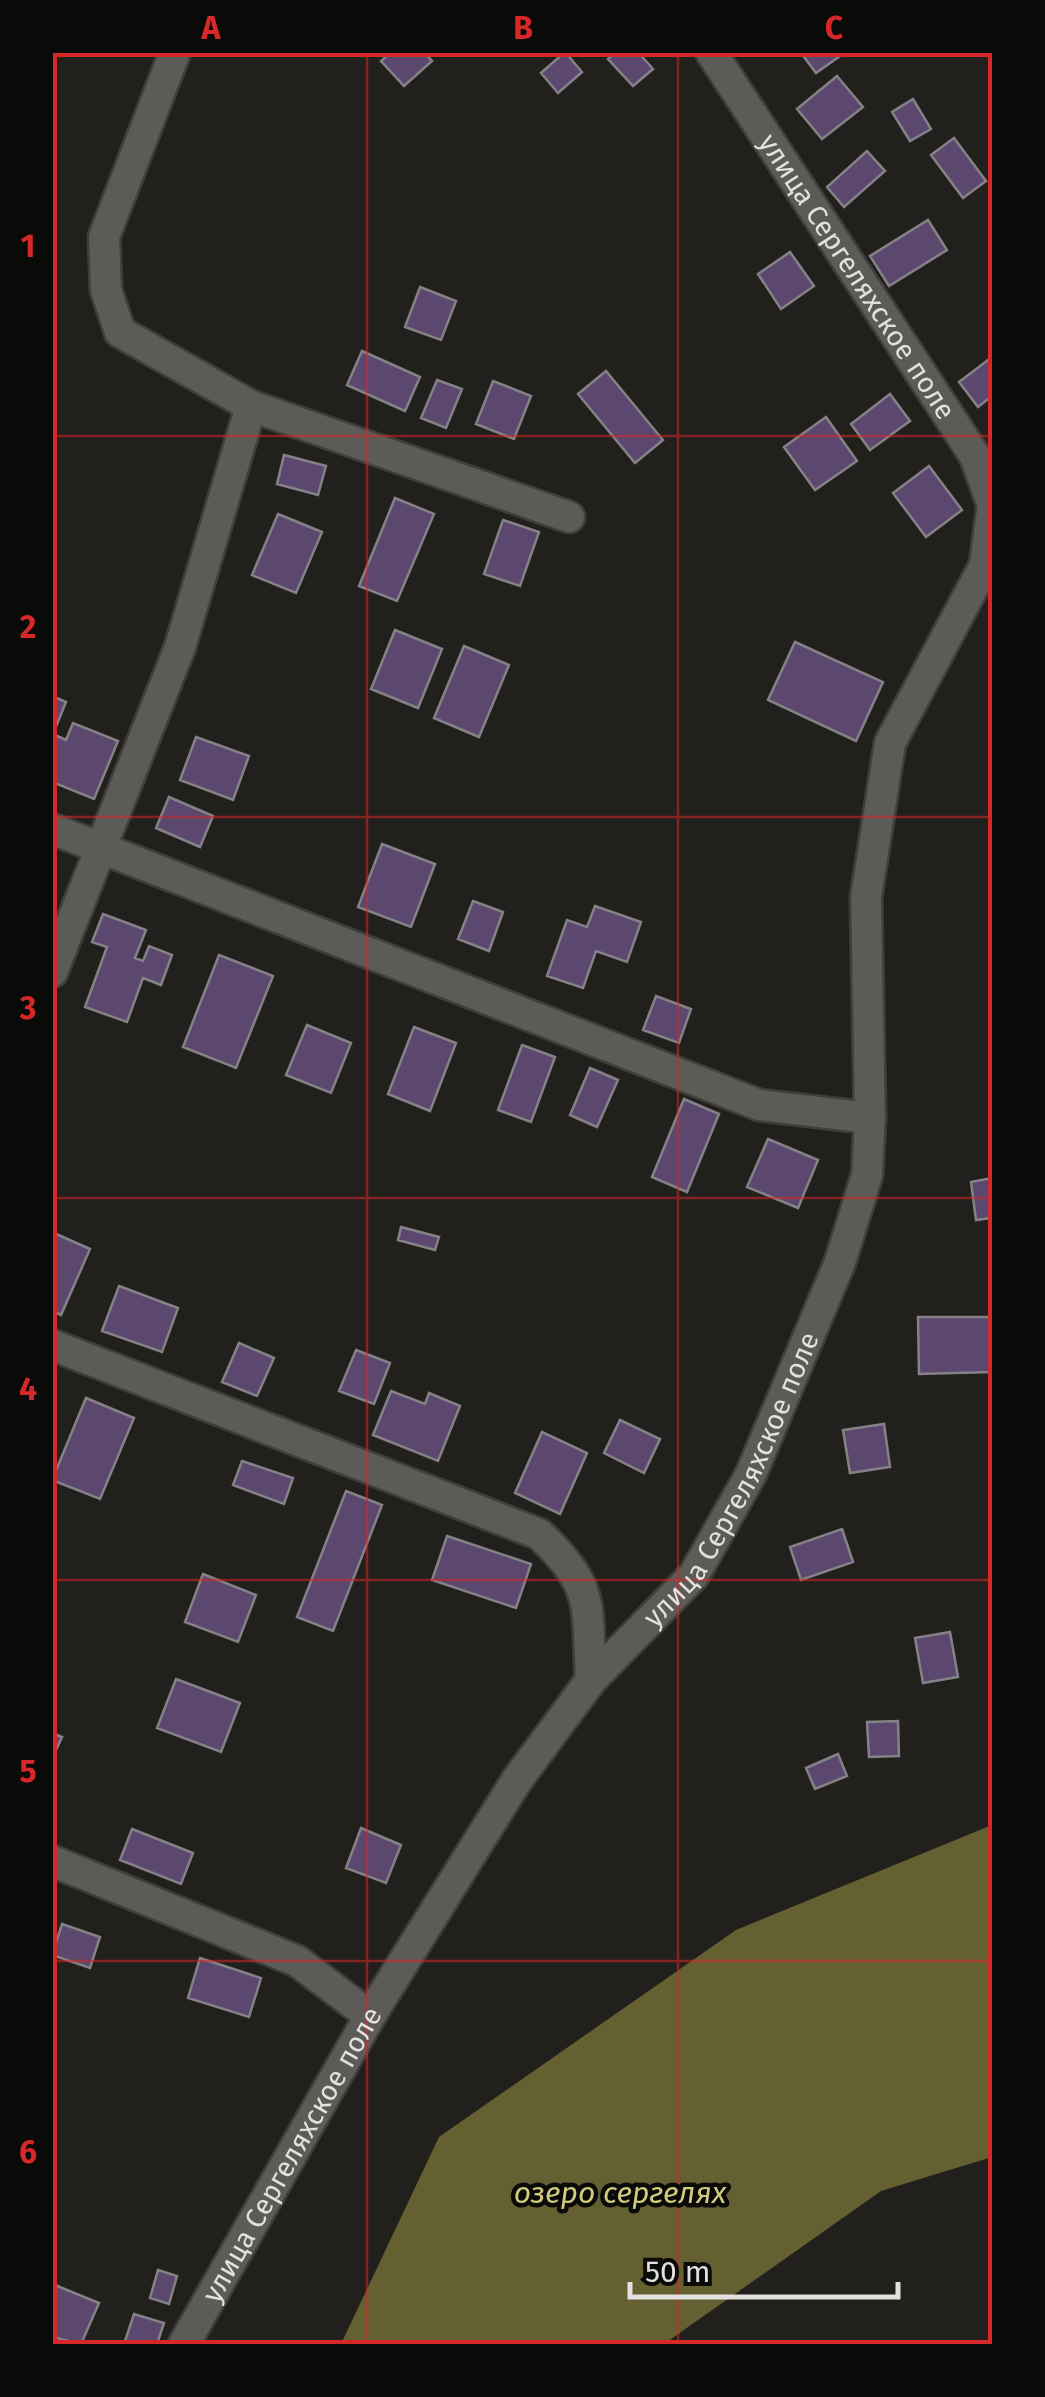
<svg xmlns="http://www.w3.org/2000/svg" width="1045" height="2397" viewBox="0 0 1045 2397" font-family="'Fira Sans',sans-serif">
  <rect width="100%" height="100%" fill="#21201d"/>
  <path fill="#656031" d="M992 1825V2157L881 2191 664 2344H341L439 2137 736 1930Z"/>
  <path fill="#5c486f" stroke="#848286" stroke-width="2.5" d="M391 52H424L432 61 404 86 381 61Z
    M565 52 582 72 558 93 541 73Z
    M616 52H638L653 69 633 86 608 59Z
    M838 52 840 56 816 73 801 53Z
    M837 76 863 107 822 139 797 109Z
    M913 99 931 129 910 141 892 112Z
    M954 138 986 181 963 198 931 155Z
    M867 151 885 171 844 207 827 187Z
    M928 220 947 250 889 286 870 256Z
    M790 252 814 286 781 309 758 274Z
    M420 287 456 301 441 340 405 327Z
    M362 351 420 377 405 411 347 385Z
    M992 357V396L978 407 959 382Z
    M606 371 663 440 635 463 578 394Z
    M437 380 462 389 446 428 421 418Z
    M493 381 531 396 514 439 476 424Z
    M890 394 910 421 870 450 851 424Z
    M826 417 857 461 815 490 784 447Z
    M284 455 326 466 318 495 277 484Z
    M929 466 962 510 926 537 893 493Z
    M395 498 434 514 397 601 359 586Z
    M278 514 322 532 296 593 252 575Z
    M503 520 539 532 520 586 484 574Z
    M395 630 442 649 418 708 371 689Z
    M795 642 883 682 856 741 768 700Z
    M464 646 509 665 479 737 434 718Z
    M52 696 66 702 53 734 66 740 73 723 118 741 94 799 52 782Z
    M196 737 249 756 233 800 180 780Z
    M169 797 213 816 200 847 156 828Z
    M382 844 435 864 411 927 358 907Z
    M473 901 503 912 489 951 458 939Z
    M595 906 641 922 627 962 596 951 583 988 547 976 567 920 587 927Z
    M103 914 146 930 135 958 143 961 149 946 172 955 161 985 143 978 127 1022 85 1007 107 947 92 942Z
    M219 955 273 976 236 1068 183 1047Z
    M656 996 691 1009 679 1043 643 1030Z
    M307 1025 351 1043 331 1093 286 1075Z
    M414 1027 456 1043 430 1111 388 1094Z
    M522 1045 555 1057 531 1122 498 1110Z
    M590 1068 618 1080 597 1127 570 1115Z
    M684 1099 719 1114 687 1192 652 1177Z
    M768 1139 818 1160 798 1208 747 1187Z
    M992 1178V1218L976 1220 971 1182Z
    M401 1227 439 1237 435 1250 398 1240Z
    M54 1233 90 1249 61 1315 52 1311Z
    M119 1286 178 1308 162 1352 102 1331Z
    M918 1317H992V1372L919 1374Z
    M239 1343 274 1358 257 1396 222 1382Z
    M356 1350 390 1363 374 1404 339 1391Z
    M391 1391 425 1404 429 1393 460 1406 438 1461 373 1435Z
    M86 1398 134 1418 100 1499 52 1480Z
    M620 1420 660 1439 644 1473 604 1453Z
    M884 1424 890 1467 850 1473 843 1430Z
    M542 1432 587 1453 560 1514 515 1493Z
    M242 1461 293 1478 284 1504 233 1485Z
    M346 1491 382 1505 333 1631 297 1617Z
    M842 1529 853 1562 801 1580 790 1547Z
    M447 1536 531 1564 516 1608 432 1580Z
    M203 1574 256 1595 238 1642 185 1622Z
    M950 1632 958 1677 923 1683 915 1638Z
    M176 1679 240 1703 221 1752 157 1728Z
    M898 1721 899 1756 869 1757 867 1722Z
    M52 1733 62 1737 52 1759Z
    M838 1754 847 1776 815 1789 806 1768Z
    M361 1828 401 1845 386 1883 346 1868Z
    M132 1829 193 1853 181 1884 120 1860Z
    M62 1924 100 1937 90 1968 52 1955Z
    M200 1958 261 1978 249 2017 188 1998Z
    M158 2270 177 2276 169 2304 150 2298Z
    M55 2285 99 2303 81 2344 52 2337Z
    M134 2314 164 2323 157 2344H124Z"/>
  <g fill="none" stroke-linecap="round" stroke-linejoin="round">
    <g stroke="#3e3e3b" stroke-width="35">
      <g id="minor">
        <path d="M175 52 104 237 106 290 120 332 251 406"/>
        <path id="s1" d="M711 52 975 456 992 503"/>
        <path d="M52 829 759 1105 870 1118"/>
        <path d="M52 972 180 647 251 406 569 517"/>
        <path d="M52 1345 539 1534C597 1588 586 1605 591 1680"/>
        <path d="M52 1861 297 1961 370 2016"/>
        <path id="s2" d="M184 2344 370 2016 517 1780 591 1680 694 1575 751 1474 840 1262 867 1175 870 1118 866 897 890 743 985 565 992 510"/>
      </g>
    </g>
    <use href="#minor" stroke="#5c5b57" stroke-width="30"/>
  </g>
  <path fill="none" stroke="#d62828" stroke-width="2.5" stroke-opacity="0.55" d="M367 52V2344M678 52V2344M52 436H992M52 817H992M52 1198H992M52 1580H992M52 1961H992"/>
  <g text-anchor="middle" stroke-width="9" stroke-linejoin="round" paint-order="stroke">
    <g font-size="28" fill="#e2e1df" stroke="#0a0a08">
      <text dy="10" stroke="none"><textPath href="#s1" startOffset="268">улица Сергеляхское поле</textPath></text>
      <text dy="10" stroke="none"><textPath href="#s2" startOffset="1028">улица Сергеляхское поле</textPath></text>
      <text dy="10" stroke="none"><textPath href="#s2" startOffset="218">улица Сергеляхское поле</textPath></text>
    </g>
    <g font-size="30" font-style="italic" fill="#d3ca7f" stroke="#0a0a08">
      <text x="620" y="2203">озеро сергелях</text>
    </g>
  </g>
  <rect width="1045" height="2397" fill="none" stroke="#0a0a08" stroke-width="110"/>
  <path d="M630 2282v15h268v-15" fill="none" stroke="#e2e1df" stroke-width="5"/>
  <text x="645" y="2282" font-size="30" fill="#e2e1df" stroke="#0a0a08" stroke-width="8" paint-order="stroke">50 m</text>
  <rect x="55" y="55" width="935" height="2287" fill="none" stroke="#d62828" stroke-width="4"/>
  <g font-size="32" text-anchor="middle" font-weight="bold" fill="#d62828">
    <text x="211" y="39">A</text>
    <text x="523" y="39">B</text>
    <text x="834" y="39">C</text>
    <text x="28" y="257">1</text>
    <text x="28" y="638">2</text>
    <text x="28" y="1019">3</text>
    <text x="28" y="1400">4</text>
    <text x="28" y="1782">5</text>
    <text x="28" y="2163">6</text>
  </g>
</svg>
